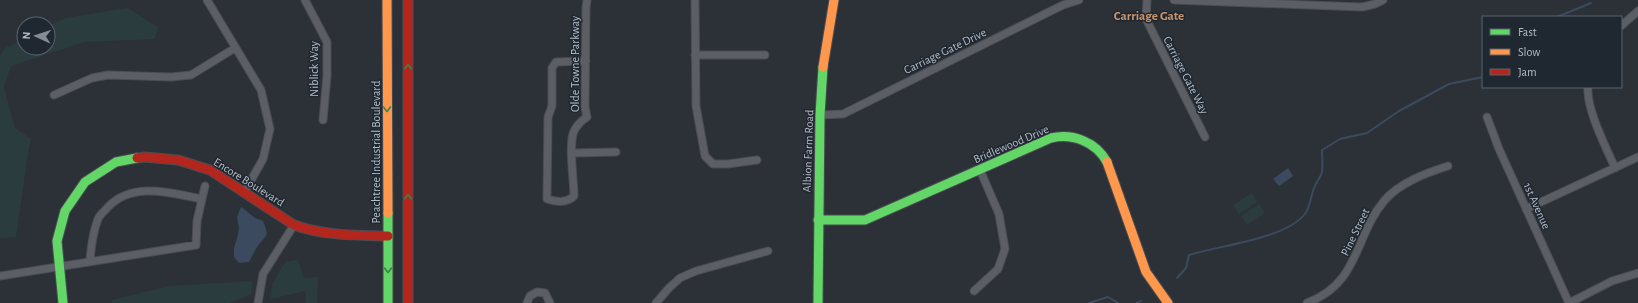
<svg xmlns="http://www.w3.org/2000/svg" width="1638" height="303" viewBox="0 0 1638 303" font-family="'Alegreya Sans',sans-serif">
  <rect width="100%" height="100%" fill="#2c3137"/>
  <path fill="#2b3c3e" d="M127 8 158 27 154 39 84 42 11 66 4 87 15 128 31 139 28 153 16 237 0 238V55L5 48 24 39V48H48V26L65 18Z
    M1252 193 1257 202 1239 214 1233 205Z
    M1259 204 1265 213 1247 225 1241 216Z
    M298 260 304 278 318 277 317 303H306L305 291 271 299 272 284 285 262Z
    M252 281V294L230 303H112V300L170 286Z"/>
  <path fill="#3c4a5f" d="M1288 168 1293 176 1279 186 1273 179Z
    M241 207 255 218 263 221C270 239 266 234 257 247 254 252 252 257 249 262L239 263 234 257V248L238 235 239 228 237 217Z"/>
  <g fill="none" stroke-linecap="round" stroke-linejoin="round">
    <path stroke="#3c4a5f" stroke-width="2" d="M1557 17 1591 3
      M1177 278 1186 268 1189 255C1221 245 1285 239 1305 214 1310 207 1311 196 1314 188 1316 182 1321 177 1322 172 1323 165 1322 157 1322 150L1340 139 1367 133 1399 111 1449 84 1483 77
      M1089 303 1108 297 1118 303
      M1137 303 1141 301"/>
    <g stroke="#4a4d52" stroke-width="9">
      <path id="street" d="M207 0 261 90 270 129 263 159 244 193
        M305 0 327 42V76L323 120
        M695 0 696 106 705 156 713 164H728L757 160
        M1147 0 1146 19 1205 137
        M1174 0 1362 7 1375 4 1383 0
        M1621 26 1638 11
        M695 55H765
        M586 61 556 62 552 68V106L548 117 547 199C556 202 567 203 574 196 574 180 568 144 574 131 577 125 581 121 587 117L585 107 586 8 587 0
        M1588 87C1586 109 1606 147 1615 168
        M54 95 92 78 108 75 171 77 191 75 235 48
        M820 115 843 114 1063 5 1079 0
        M1487 117 1499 149 1569 303
        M572 153 616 152
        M1526 209 1638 157
        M90 261C91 247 93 232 98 219 100 214 105 211 108 207 133 181 171 193 202 199
        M0 276 196 245 197 221 205 186
        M974 291 998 269 1005 249 999 214 980 170
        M258 303 263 274 294 225
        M527 303 530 296 537 292 545 293 550 303
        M656 303 669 288 680 278 696 271 768 251
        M1307 303C1360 283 1354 237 1384 201 1399 183 1426 173 1448 166
        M1569 303 1612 281 1638 273"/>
    </g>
    <g stroke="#4a4d52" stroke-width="11">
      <path id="fast" d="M388 213V303
        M818 220H865L1051 138C1073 133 1096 142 1107 162
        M63 303 57 241 65 211 85 182 116 162 137 158
        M818 303 820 115 823 67"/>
    </g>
    <g stroke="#4a4d52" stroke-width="11">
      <path id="slow" d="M387 0 388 213
        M823 67 834 0
        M1107 162 1146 272 1168 303"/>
    </g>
    <g stroke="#4a4d52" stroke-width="11">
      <path id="jam" d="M408 0V303
        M137 158 145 157 178 160 210 170 294 225C325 236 356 235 388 236"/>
    </g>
    <use href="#street" stroke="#5b5f65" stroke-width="7"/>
    <use href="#fast" stroke="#63d668" stroke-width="9"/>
    <use href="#slow" stroke="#ff974d" stroke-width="9"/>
    <use href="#jam" stroke="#b3261e" stroke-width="9"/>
  </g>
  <defs><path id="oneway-chevron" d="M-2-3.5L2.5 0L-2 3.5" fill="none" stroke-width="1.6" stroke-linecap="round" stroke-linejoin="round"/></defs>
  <g stroke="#417e4c">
    <use href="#oneway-chevron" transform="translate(408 67) rotate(-90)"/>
    <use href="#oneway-chevron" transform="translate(387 109) rotate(90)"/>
    <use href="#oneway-chevron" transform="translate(408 197) rotate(-90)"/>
    <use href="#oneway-chevron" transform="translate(388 270) rotate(90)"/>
  </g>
  <g text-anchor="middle" stroke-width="3" stroke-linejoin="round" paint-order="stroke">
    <g font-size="12" fill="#b6bdc7" stroke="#1f2731">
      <text transform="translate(945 51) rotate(-26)" y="4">Carriage Gate Drive</text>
      <text transform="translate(575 64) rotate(-90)" y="4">Olde Towne Parkway</text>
      <text transform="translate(314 69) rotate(-90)" y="4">Niblick Way</text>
      <text transform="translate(1186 75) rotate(63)" y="4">Carriage Gate Way</text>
      <text transform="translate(1011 144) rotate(-23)" y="4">Bridlewood Drive</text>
      <text transform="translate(808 151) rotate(-88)" y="4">Albion Farm Road</text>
      <text transform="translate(376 152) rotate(-90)" y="4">Peachtree Industrial Boulevard</text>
      <text transform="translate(249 182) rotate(32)" y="4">Encore Boulevard</text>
      <text transform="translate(1537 206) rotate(66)" y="4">1st Avenue</text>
      <text transform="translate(1355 232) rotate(-64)" y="4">Pine Street</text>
    </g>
    <g font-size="13" font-weight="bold" fill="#cb966e" stroke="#1f2731">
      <text x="1149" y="20">Carriage Gate</text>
    </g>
  </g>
  <rect x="1482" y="16" width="140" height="72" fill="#1f2731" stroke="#5b636d"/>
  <rect x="1490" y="29" width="20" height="6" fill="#63d668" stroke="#5b636d"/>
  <text x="1518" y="36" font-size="12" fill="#b6bdc7">Fast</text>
  <rect x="1490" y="49" width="20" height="6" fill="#ff974d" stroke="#5b636d"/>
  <text x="1518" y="56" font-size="12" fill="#b6bdc7">Slow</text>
  <rect x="1490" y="69" width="20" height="6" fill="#b3261e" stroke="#5b636d"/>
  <text x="1518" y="76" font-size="12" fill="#b6bdc7">Jam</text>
  <g transform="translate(36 36) rotate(273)"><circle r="19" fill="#1f2731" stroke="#5b636d"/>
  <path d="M0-3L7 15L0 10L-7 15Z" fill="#868c95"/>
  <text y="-6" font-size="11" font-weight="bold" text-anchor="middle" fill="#b6bdc7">N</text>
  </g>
</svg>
